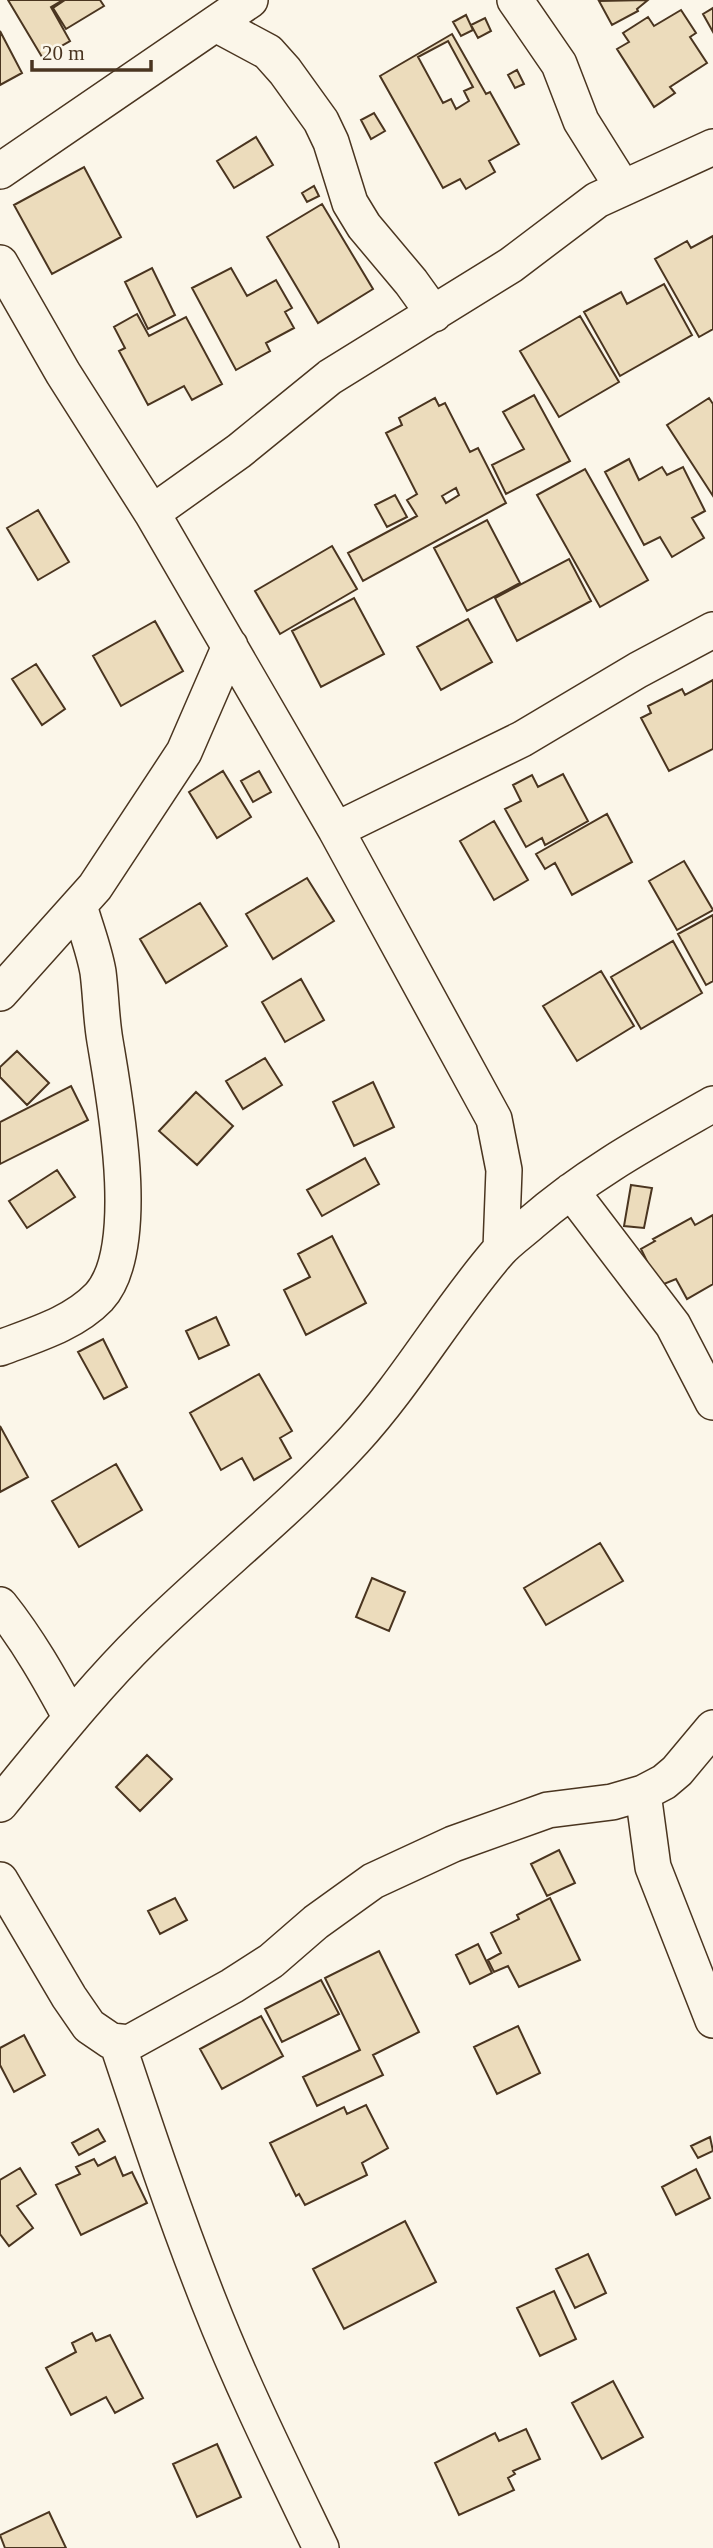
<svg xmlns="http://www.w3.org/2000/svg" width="713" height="2548" viewBox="0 0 713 2548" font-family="'Times New Roman',serif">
  <rect width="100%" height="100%" fill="#fbf6e9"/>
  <path fill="#ecdcbc" stroke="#4a3520" stroke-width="2" fill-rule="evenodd" d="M8 0H63L51 7 70 41 42 57Z
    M65 0H100L104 6 66 29 53 8Z
    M648 0 637 9 638 11 612 25 599 1Z
    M713 8V32L703 14Z
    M681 10 696 33 690 37 707 63 670 87 675 93 654 107 617 49 629 42 623 33 648 17 654 26Z
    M466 15 473 30 461 36 453 22Z
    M485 18 491 31 478 38 471 25Z
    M0 31 22 73 0 85Z
    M452 34 486 94 490 92 519 144 489 161 495 172 466 189 460 179 443 188 380 76Z
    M448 41 473 87 464 91 469 101 456 109 451 99 443 103 418 57Z
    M517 70 524 84 515 88 508 75Z
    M374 113 385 131 371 139 361 120Z
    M256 137 273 165 234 188 217 161Z
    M84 167 121 237 52 274 14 205Z
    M314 186 319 196 307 202 302 193Z
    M322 204 373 289 318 323 267 237Z
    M713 236V329L699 337 655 259 687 241 691 248Z
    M152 268 175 315 148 329 125 282Z
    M231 268 247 296 276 280 292 308 285 312 294 328 266 343 270 351 236 370 192 288Z
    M664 284 692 335 620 376 584 312 621 292 627 304Z
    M137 314 149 336 186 317 222 384 192 400 184 386 148 405 119 351 125 348 114 327Z
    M580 316 619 382 559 417 520 351Z
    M534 395 570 461 506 494 492 465 524 449 503 412Z
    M435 398 439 406 445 403 470 452 478 448 506 503 363 581 348 553 417 516 407 500 417 494 386 433 402 425 399 418ZM456 488 459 495 446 503 442 496Z
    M709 398 713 404V496L667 425Z
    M629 459 639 480 662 467 667 475 683 467 705 511 692 518 704 538 672 557 660 537 644 545 605 472Z
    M585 469 648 580 600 607 537 495Z
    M395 495 407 517 387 527 375 505Z
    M38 510 69 562 38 580 7 528Z
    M487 520 520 583 467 611 434 548Z
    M332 546 357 589 280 634 255 591Z
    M569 559 591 601 517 641 495 598Z
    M354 598 384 654 321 687 292 631Z
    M468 619 492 662 441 690 417 647Z
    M155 621 183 671 121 706 93 656Z
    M36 664 65 709 42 725 12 679Z
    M713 680V749L669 771 641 718 651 713 648 706 682 689 685 695Z
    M223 771 251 817 217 838 189 792Z
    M259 771 271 792 253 802 241 781Z
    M563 774 588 821 545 845 542 838 526 847 505 809 521 801 513 785 532 775 538 787Z
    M607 814 632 862 572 895 555 863 545 869 536 854Z
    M494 821 528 880 494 900 460 841Z
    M684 861 713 910 677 930 649 881Z
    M307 878 334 921 273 959 246 914Z
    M200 903 227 946 166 983 140 939Z
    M713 915V981L706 985 678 934Z
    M673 941 702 993 641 1029 611 977Z
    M601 971 634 1026 577 1061 543 1006Z
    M301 979 324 1020 285 1042 262 1002Z
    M17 1051 49 1083 27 1105 0 1077V1067Z
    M265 1058 282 1085 243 1109 226 1081Z
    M373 1082 394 1127 354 1146 333 1102Z
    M71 1086 88 1120 0 1164V1122Z
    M196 1092 233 1126 197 1165 159 1131Z
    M365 1158 379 1184 322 1216 307 1190Z
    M57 1170 75 1197 27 1228 9 1201Z
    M631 1185 652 1188 644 1228 624 1226Z
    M713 1215V1284L687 1299 676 1279 659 1286 641 1249 655 1241 653 1239 691 1218 695 1225Z
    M332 1236 366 1303 306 1335 284 1290 310 1277 298 1254Z
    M216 1317 229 1345 199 1359 186 1331Z
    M103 1339 127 1387 104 1399 78 1352Z
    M259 1374 292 1431 280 1438 291 1458 254 1480 242 1458 221 1470 190 1413Z
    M0 1426 28 1477 0 1492Z
    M116 1464 142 1510 79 1547 52 1501Z
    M600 1543 623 1581 546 1625 524 1588Z
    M372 1578 405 1592 389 1631 356 1617Z
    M147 1755 172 1779 140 1811 116 1787Z
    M559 1850 575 1883 547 1896 531 1864Z
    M175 1898 187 1920 160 1934 148 1911Z
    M550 1898 580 1960 519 1987 508 1966 494 1972 488 1960 501 1953 491 1933 519 1919 517 1915Z
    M478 1944 492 1973 470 1984 456 1955Z
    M379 1951 419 2032 373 2055 383 2075 317 2106 303 2077 360 2050 325 1978Z
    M321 1980 339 2014 282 2042 265 2009Z
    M261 2016 283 2056 222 2089 200 2049Z
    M518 2026 540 2073 497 2094 474 2047Z
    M24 2035 45 2075 14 2092 0 2065V2048Z
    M366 2105 388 2148 362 2163 367 2175 305 2205 299 2194 296 2196 270 2143 344 2107 347 2114Z
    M98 2129 105 2141 79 2155 72 2143Z
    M710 2137 713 2151 698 2158 691 2146Z
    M115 2157 123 2176 132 2172 147 2203 81 2235 56 2185 80 2174 76 2167 94 2159 98 2166Z
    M20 2168 36 2194 17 2206 33 2228 9 2246 0 2234V2180Z
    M696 2169 710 2198 676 2215 662 2187Z
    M405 2221 436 2282 344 2329 313 2269Z
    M588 2254 606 2293 575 2308 556 2269Z
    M554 2291 576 2339 540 2356 517 2308Z
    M92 2333 96 2341 110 2335 143 2398 115 2413 106 2397 71 2415 46 2368 76 2352 72 2343Z
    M613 2381 643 2437 602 2459 572 2403Z
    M526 2429 540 2459 513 2471 515 2474 508 2478 514 2490 459 2515 435 2463 495 2433 499 2441Z
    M217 2444 241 2497 197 2517 173 2464Z
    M49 2512 66 2548H5L0 2535Z"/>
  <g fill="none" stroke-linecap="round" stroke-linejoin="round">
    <g stroke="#4a3520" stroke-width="38">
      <path id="minor" d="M515 0 559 64 581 121 623 188
        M216 24 268 52 285 71 321 121 331 142 350 203 364 226 411 282 434 314
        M0 171 250 0
        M0 263 63 373 152 513 336 830 494 1119 504 1170 501 1249
        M152 513 239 451 330 377 511 265 597 200 713 147
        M336 830 522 739 638 670 713 630
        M0 993 95 887 184 752 230 646
        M571 1191 673 1325 713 1402
        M0 1348C34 1335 73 1324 99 1297 143 1249 115 1101 105 1041 101 1018 101 995 98 972 94 949 85 927 79 905
        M0 1605C28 1640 50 1679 71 1718
        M643 1793 653 1867 713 2020
        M0 1804C47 1747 93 1688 146 1636 214 1569 290 1510 354 1440 408 1381 447 1311 499 1251 509 1240 521 1232 531 1223 587 1174 650 1140 713 1104
        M0 1880 69 1997 89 2026 111 2041 129 2043 232 1986 271 1961 316 1922 373 1881 453 1844 548 1810 612 1802 643 1793 664 1782 677 1771 713 1728
        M117 2042C146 2129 175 2216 209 2302 242 2386 282 2467 321 2548"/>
    </g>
    <use href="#minor" stroke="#fbf6e9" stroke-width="35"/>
  </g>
  <path d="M32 60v10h119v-10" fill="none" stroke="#4a3520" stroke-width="3.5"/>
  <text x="42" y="60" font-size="21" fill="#4a3520" stroke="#fbf6e9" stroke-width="5" paint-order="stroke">20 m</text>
</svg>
